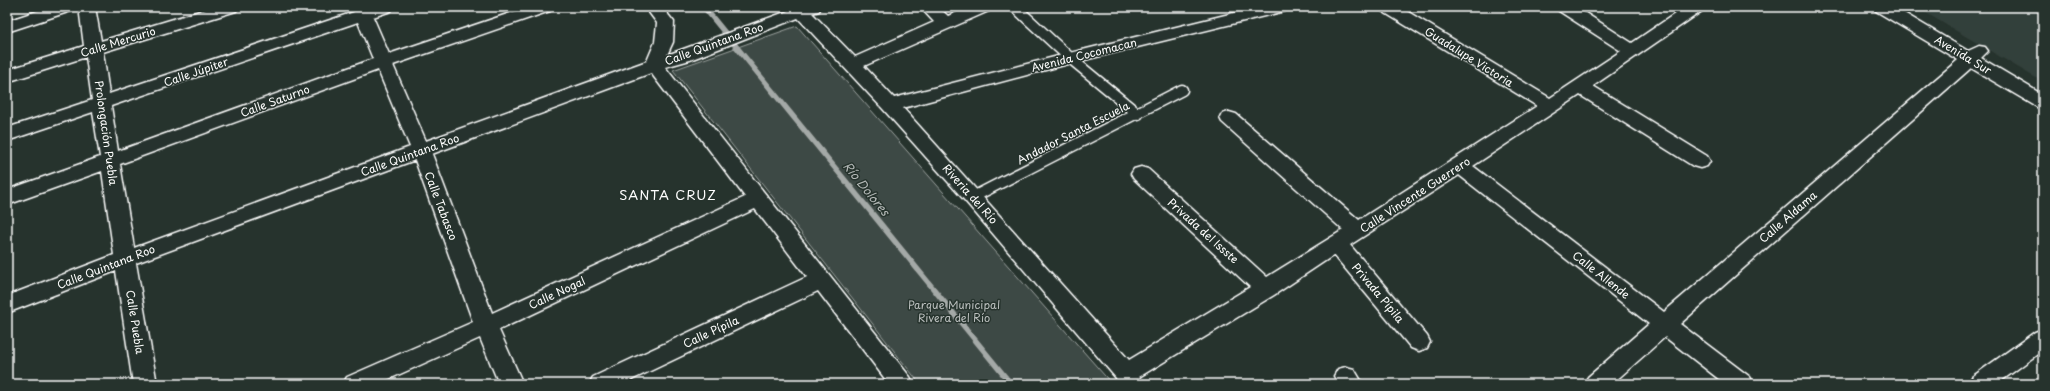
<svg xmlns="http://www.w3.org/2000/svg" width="2050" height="391" viewBox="0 0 2050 391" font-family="'Playpen Sans',sans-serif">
  <rect width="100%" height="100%" fill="#26332d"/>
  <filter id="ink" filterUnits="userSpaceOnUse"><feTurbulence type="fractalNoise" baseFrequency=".025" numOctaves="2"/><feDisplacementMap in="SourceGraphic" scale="8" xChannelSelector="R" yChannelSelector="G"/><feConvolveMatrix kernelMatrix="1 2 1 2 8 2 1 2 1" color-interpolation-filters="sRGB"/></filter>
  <g filter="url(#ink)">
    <path fill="#333f3a" d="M1916 7H2038L2043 12V82Z"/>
    <path fill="#3e4944" stroke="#9ea4a2" d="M797 26 1112 384H920L673 70Z"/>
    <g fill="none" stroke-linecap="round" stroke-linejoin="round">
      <path stroke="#a4a9a7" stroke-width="5.5" d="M704 7 1011 384"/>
      <g stroke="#fff" stroke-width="13">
        <path id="service" d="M1015 7 1070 58 1138 114
          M973 197 1182 90"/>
      </g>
      <g stroke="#fff" stroke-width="3">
        <path id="minor" d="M49 7H73L71 11 7 32V21Z
          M79 7H95L101 41 213 7H238L236 11 103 52 109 94 354 12 352 7H393L391 11 373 17 389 54 528 7H552L550 11 393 65 426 141 647 61 655 42 657 23 645 7H662L674 22 673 42 667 55 788 11 785 7H821L819 11 812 13 855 57 934 22 920 7H938L948 16 969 7H991L989 11 864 66 894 98 1070 53 1258 7H1287L1285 11 1072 63 903 108 1129 360 1250 287 1134 179 1131 174 1134 169 1141 167 1148 169 1267 277 1343 230 1222 122 1220 118 1222 114 1229 112 1236 114 1359 220 1537 106 1382 11 1380 7H1400L1550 98 1621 51 1559 11 1557 7H1576L1632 43 1685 7H1704L1702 11 1593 86 1707 156 1710 161 1707 166 1700 168 1693 166 1580 95 1473 166 1664 312 1958 60 1876 11 1874 7H1894L1968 51 1979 46 1985 47 1988 51 1981 58 2043 95V109L2037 107 1971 68 1680 324 1750 377 1754 384H1725L1665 337 1612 384H1584L1588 377 1649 324 1459 175 1350 245 1427 336 1430 342 1427 348 1419 351 1411 348 1334 255 1274 295 1139 377 1142 384H1118L1116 378 966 202 883 109 798 18 690 60 665 67 910 377 914 384H889L818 291 623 384H589L593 377 807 277 755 209 499 330 523 384H499L480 338 378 384H343L347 377 473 322 415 160 136 263 157 384H133L116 271 7 313V296L114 255 102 171 7 205V190L100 157 93 112 7 141V128L92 100 86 57 7 82V70L84 46ZM358 22 373 59 118 151 111 106ZM378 70 410 147 134 248 120 164ZM651 73 745 197 492 313 432 154Z
          M2043 329V350L1997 384H1968L1972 377 2035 332Z
          M1346 367 1354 369 1363 384H1339L1334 376 1338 369Z"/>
      </g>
      <use href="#service" stroke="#26332d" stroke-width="10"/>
      <use href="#minor" fill="#26332d" fill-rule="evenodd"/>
    </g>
  </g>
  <g text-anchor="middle" stroke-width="3" stroke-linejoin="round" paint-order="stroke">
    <g font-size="11" fill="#fff" stroke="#26332d">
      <text transform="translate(118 42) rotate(-17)" y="4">Calle Mercurio</text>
      <text transform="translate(714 44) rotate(-20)" y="4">Calle Quintana Roo</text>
      <text transform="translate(1084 55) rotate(-14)" y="4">Avenida Cocomacan</text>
      <text transform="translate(1963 55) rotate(31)" y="4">Avenida Sur</text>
      <text transform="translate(1469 57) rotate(32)" y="4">Guadalupe Victoria</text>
      <text transform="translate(196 72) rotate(-19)" y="4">Calle Júpiter</text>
      <text transform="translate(275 101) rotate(-20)" y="4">Calle Saturno</text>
      <text transform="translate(106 133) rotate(82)" y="4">Prolongación Puebla</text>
      <text transform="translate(1073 133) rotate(-27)" y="4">Andador Santa Escuela</text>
      <text transform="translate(410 155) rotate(-20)" y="4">Calle Quintana Roo</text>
      <text transform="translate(970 194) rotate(48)" y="4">Riveria del Río</text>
      <text transform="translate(1415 195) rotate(-33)" y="4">Calle Vincente Guerrero</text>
      <text transform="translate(441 206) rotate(69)" y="4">Calle Tabasco</text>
      <text transform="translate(1788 217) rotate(-41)" y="4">Calle Aldama</text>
      <text transform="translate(1203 231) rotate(42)" y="4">Privada del Issste</text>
      <text transform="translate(106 267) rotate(-21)" y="4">Calle Quintana Roo</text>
      <text transform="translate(1601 275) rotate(38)" y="4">Calle Allende</text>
      <text transform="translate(557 293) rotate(-25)" y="4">Calle Nogal</text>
      <text transform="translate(1378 293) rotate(50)" y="4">Privada Pípila</text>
      <text transform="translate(135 322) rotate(81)" y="4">Calle Puebla</text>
      <text transform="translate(711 332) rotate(-25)" y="4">Calle Pípila</text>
    </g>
    <g font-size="11" fill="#bbbfbe" stroke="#26332d">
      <text x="954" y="309">Parque Municipal<tspan x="954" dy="13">Rivera del Río</tspan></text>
    </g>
    <g font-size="12" font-style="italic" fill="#b3b8b6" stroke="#26332d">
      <text transform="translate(866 189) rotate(51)" y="4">Río Dolores</text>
    </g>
    <g font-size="13" letter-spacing="1" fill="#fff" stroke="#26332d">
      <text x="668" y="200">SANTA CRUZ</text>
    </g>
  </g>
  <rect width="2050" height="391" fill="none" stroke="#26332d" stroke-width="24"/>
  <rect x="12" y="12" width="2026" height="367" fill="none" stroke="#fff" stroke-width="1.5" filter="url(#ink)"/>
</svg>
